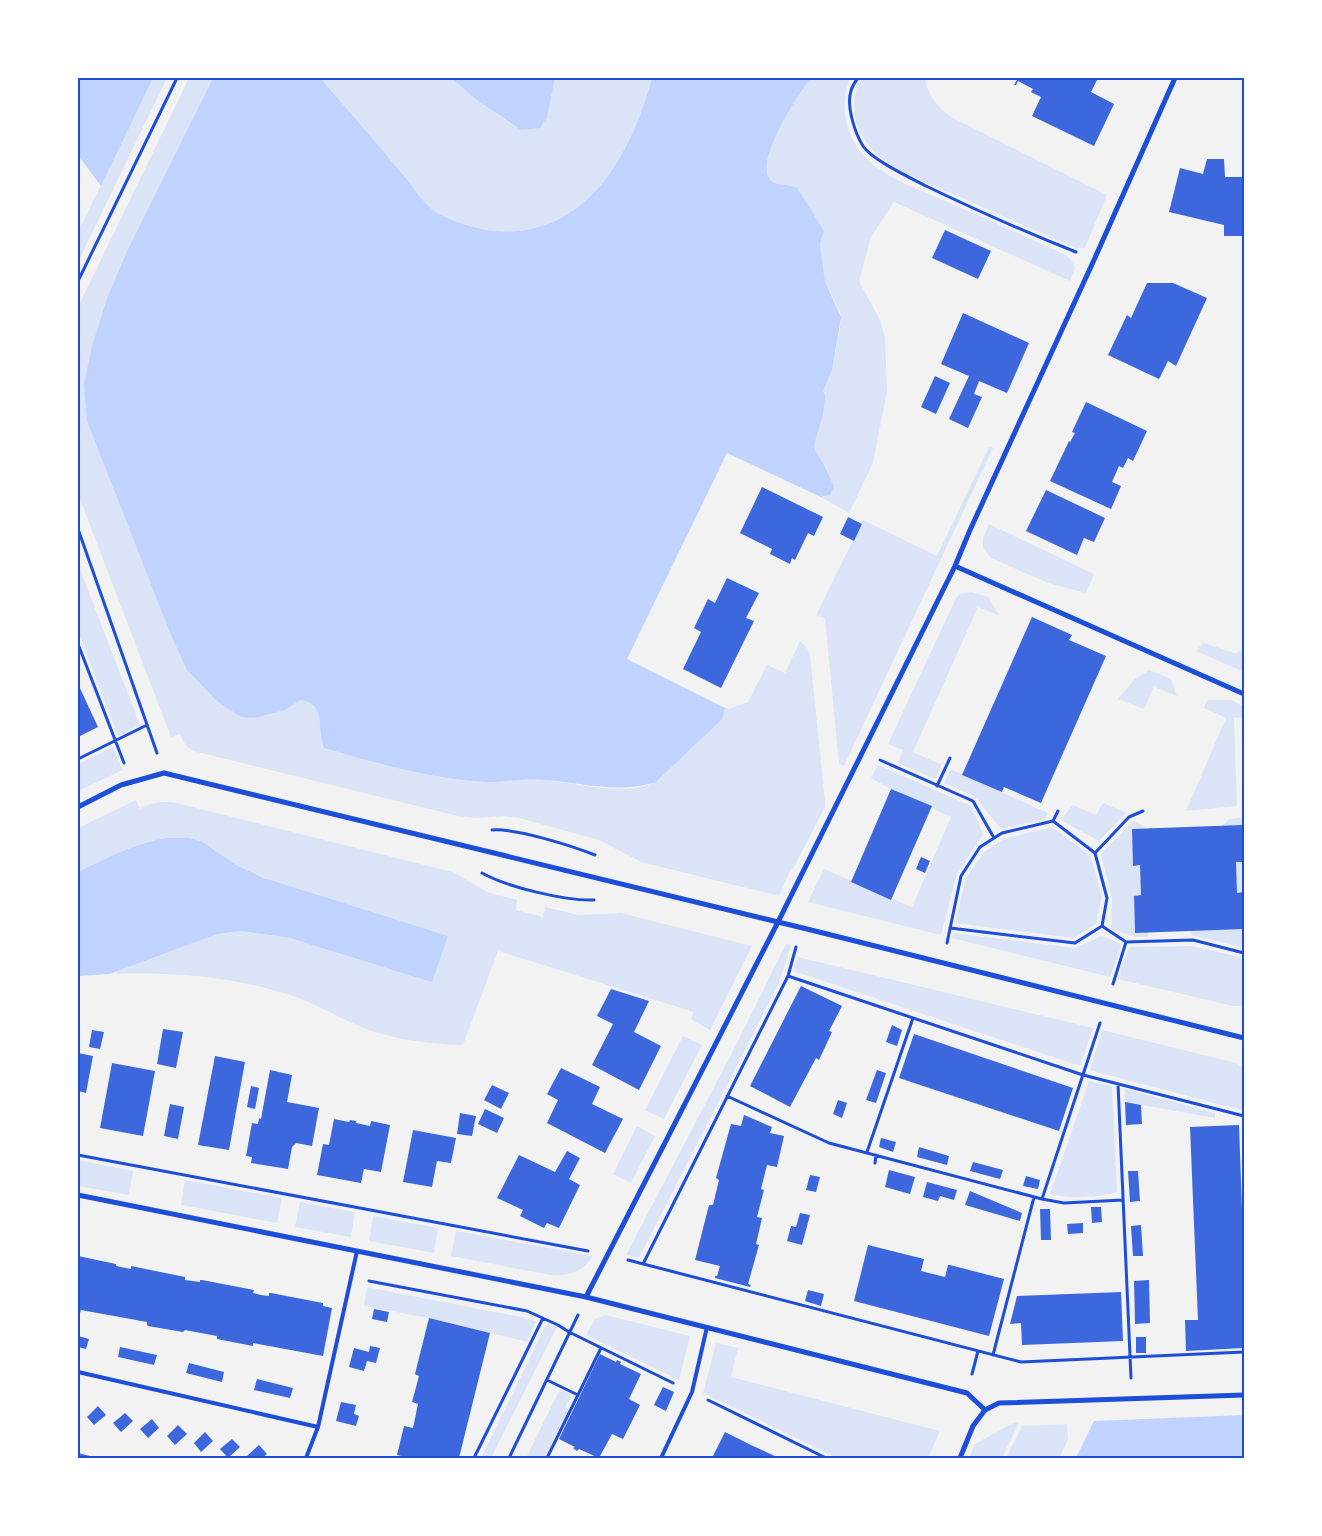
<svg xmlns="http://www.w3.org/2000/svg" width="1322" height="1536" viewBox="0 0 1322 1536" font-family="'Alegreya Sans',sans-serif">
  <rect width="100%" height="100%" fill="#f2f2f2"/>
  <path fill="#dbe4f7" d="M153 78H167L78 262V232Z
    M189 78H213L127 251 107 298 92 346 84 383 285 710 301 700C327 704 316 729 324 748 375 762 433 780 485 782 505 782 526 778 546 780 579 783 635 800 662 777L725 708 724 706 729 709 748 702 767 665 785 673 800 641 807 648 810 655 825 801V807L793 869 791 868 779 896 641 862 599 840 519 818 503 816 475 818 458 816 197 752C187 749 184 744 180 734L171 737 78 494V307Z
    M320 78H451L478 101 517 128 548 111 555 78H652C631 155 586 239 494 231 479 230 444 219 433 210 420 199 410 182 399 170 373 139 347 108 320 78Z
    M811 78H850C840 106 844 133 864 156 885 179 926 192 954 205 992 221 1029 238 1066 255L1071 260 1075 268 1070 281 894 202 871 237 859 281 880 320 885 337 887 391 873 463 849 513 821 497H825L834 486 825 467 816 451 814 445 823 415V388L832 370 841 321 840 312 825 282 820 244 824 231 789 185C734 189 798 94 811 78Z
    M860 78H925C928 95 936 106 951 117L1107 195 1085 248H1075C1037 232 999 214 960 197 934 186 890 170 871 148 852 126 850 104 860 78Z
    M989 447 993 448 844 766 839 764 825 619 816 615 863 520 937 556Z
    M989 524 1094 574 1086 593 1048 583 991 558 983 547V538Z
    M78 564 140 725 118 736 78 631Z
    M971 592 988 597 1000 616 978 607 913 752 942 765 935 779 898 763 903 750 888 744 956 598 960 594Z
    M1203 643 1235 653 1244 650V672L1196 651Z
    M1149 670 1171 679 1177 696 1154 687 1144 709 1118 699 1135 679Z
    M1207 700H1232L1244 707V717L1234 718 1237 806 1186 811 1226 718 1204 708Z
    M113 747 123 770 78 791V764Z
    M878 765 971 806 983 834 957 874 941 935 808 902 824 869 912 907 951 817 891 789 871 778Z
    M950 769 1048 813 1045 819 1001 829 975 797 944 783Z
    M136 800 140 809C152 802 163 801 177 803L453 872 487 892 517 900 516 910 543 917 545 907 578 915 621 913 752 946 710 1030 691 1019 694 1012 498 951 463 1045C430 1044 397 1040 366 1029 341 1019 318 1005 293 996 236 977 176 972 117 974L116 972 216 934 241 931 290 938 447 936 277 883 236 865 201 841 189 838H166L146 842 78 872V828Z
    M1103 803 1126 813 1099 841 1064 822 1062 818 1073 805 1096 815Z
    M1243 817 1244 818V901V893H1237L1236 862 1243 861 1242 825 1222 826 1229 819Z
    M1133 821 1147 828 1132 829 1133 865H1140L1141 895 1134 896 1135 933 1148 932V937H1135L1111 929 1112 899 1101 854Z
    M1052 827 1090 855 1102 896 1096 924 1075 938 955 923 966 878 984 852 1004 839Z
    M1244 929V948L1192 935 1191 931Z
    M953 933 1075 948 1102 936 1121 944V947L1110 977 952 938Z
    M786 944 791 945 779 983 639 1258 626 1255 732 1053Z
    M1191 946 1244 958V1006H1233L1118 979 1129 947Z
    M798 957 1093 1028 1080 1066 793 971Z
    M1102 1030 1236 1063 1244 1069V1111L1090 1070Z
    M683 1036 702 1045 664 1119 645 1110Z
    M1089 1081 1112 1086 1117 1192C1094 1198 1074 1199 1050 1194Z
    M1125 1089 1215 1113V1118L1125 1102Z
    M637 1126 655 1136 631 1183 613 1174Z
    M78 1160 133 1171 129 1195 78 1186Z
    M185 1180 282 1198 277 1223 181 1205Z
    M300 1202 355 1212 351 1237 295 1227Z
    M373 1216 438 1228 434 1253 369 1241Z
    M456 1231 593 1256C583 1272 568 1277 550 1275L451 1256Z
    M367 1287 526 1318 536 1322 527 1342 429 1318 364 1306Z
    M606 1315 690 1336 679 1380 586 1335 595 1319Z
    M549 1324 557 1327 491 1458H481L545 1327Z
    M716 1343 738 1348 731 1377 940 1431 928 1458H837L703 1393Z
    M560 1389 572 1395 565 1407 569 1409 544 1458H526Z
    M1015 1422H1019L1002 1458H969L975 1444Z
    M1067 1424 1068 1440 1059 1458H1006L1022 1426Z"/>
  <path fill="#bfd3fe" d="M78 78H153L101 186 78 155Z
    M213 78H320C347 108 373 139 399 170 410 182 420 199 433 210 444 219 479 230 494 231 586 239 631 155 652 78H811C799 93 754 161 770 179 778 188 790 182 798 189L824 231 820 244 825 282 841 317 832 370 823 391 825 396 823 415 814 445 816 451 825 467 834 486 830 495 821 497 727 453 627 659 725 708 722 719 656 782C619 794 583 783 546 780 526 778 505 782 485 782 431 779 376 763 324 748 316 729 327 704 301 700L285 710 254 718 241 717 217 701 187 670 171 635 87 421 84 383 92 346 107 298 127 251Z
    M451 78H555L547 117 540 128 521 130 478 101Z
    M166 838H189L201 841 236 865 264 878 448 936 432 982 290 938 241 931 217 934 110 974 78 976V872C106 859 135 843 166 838Z
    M1244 1415V1458H1076L1094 1421Z"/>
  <path fill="#3d67dc" d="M1018 78H1098L1091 92 1114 104 1094 146 1032 116 1041 97 1031 92 1033 89 1018 81 1016 85H1014Z
    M1207 159H1224L1225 177H1244V236H1224V225L1169 212 1180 168 1203 174Z
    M945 230 991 251 978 279 932 258Z
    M1147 283H1173L1207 298 1176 366 1168 361 1159 379 1108 355 1127 315 1131 318Z
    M963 313 1029 343 1007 393 979 381 974 394 982 397 968 428 949 419 969 376 941 364Z
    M935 376 950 383 936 414 921 407Z
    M1086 402 1147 431 1133 461 1128 458 1123 468 1119 466 1112 482 1121 486 1111 509 1050 481 1069 441 1070 442 1075 433 1072 432Z
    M762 487 823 517 814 536 808 533 795 560 792 558 790 564 770 554 772 549 740 533Z
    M1046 490 1105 518 1094 542 1084 538 1077 555 1026 531Z
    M848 517 862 524 854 541 840 534Z
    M727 578 759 593 746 618 754 621 721 688 683 669 701 632 694 628 708 599 715 603Z
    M1032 617 1072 635 1069 640 1106 656 1041 803 1004 787 1002 792 962 775Z
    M78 684 98 727 78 737Z
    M891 789 932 806 891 900 851 882Z
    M1242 825 1243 862H1236L1237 893 1244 892V929L1135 933 1134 896 1141 895 1140 865 1133 866 1132 829Z
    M921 857 930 861 925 873 916 869Z
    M801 986 842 1006 829 1031 832 1032 819 1060 816 1058 790 1107 750 1086Z
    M611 989 649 1001 634 1032 661 1046 639 1090 592 1065 613 1024 597 1016Z
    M892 1025 902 1030 897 1046 886 1042Z
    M163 1029 183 1032 176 1068 157 1064Z
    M92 1030 104 1032 100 1049 89 1047Z
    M914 1034 1073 1088 1059 1131 899 1078Z
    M78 1053 93 1056 86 1093 78 1091Z
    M215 1056 245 1062 229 1150 198 1145Z
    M112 1063 155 1071 143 1136 100 1128Z
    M561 1068 600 1087 592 1104 623 1119 605 1153 547 1123 558 1100 547 1094Z
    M270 1070 292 1075 287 1102 319 1108 312 1146 296 1143 292 1147 288 1169 251 1163 252 1157 246 1156 252 1123 258 1124 259 1118 261 1119Z
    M877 1070 886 1073 876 1103 866 1100Z
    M492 1085 509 1093 501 1109 484 1100Z
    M251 1086 259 1088 255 1109 247 1107Z
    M838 1100 847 1103 842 1118 833 1114Z
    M1125 1102 1141 1105 1142 1124 1126 1125Z
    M170 1104 184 1107 178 1139 164 1136Z
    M485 1109 504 1118 497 1133 478 1124Z
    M460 1113 476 1116 472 1136 457 1134Z
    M744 1115 772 1127 770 1133 784 1136 777 1167 767 1165 761 1189 764 1190 757 1217 762 1218 756 1244 759 1245 748 1284 751 1285 750 1287 715 1278V1276H717L720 1266 695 1260 709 1205H713L719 1180 716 1178 731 1124 741 1126Z
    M334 1119 349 1122 350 1120 356 1121V1123L370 1126 371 1121 390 1125 381 1172 364 1169 361 1183 317 1175 323 1144 329 1145Z
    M1239 1125 1244 1266V1348L1186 1351 1185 1320H1198L1190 1127Z
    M413 1130 456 1138 451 1163 437 1161 432 1187 403 1182Z
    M881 1138 896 1142 893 1152 879 1147Z
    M919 1147 949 1156 947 1165 917 1157Z
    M567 1151 580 1158 569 1179 580 1185 559 1228 547 1223 544 1228 520 1216 523 1210 497 1198 519 1155 555 1172Z
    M973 1162 1003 1170 1000 1179 970 1171Z
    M889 1170 915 1177 910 1194 885 1187Z
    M1128 1171H1138L1140 1201 1130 1202Z
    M810 1175 820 1177 816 1192 806 1190Z
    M1026 1176 1040 1180 1038 1189 1023 1186Z
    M927 1182 957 1190 954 1200 940 1196 938 1201 923 1197Z
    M970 1191 1022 1213 1020 1221 965 1205Z
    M1091 1207H1101L1102 1222 1092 1223Z
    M1040 1209H1050L1051 1240H1041Z
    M800 1213 810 1215 802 1245 787 1241 791 1226 796 1227Z
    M1083 1223V1233L1068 1234 1067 1224Z
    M1141 1225 1143 1256H1133L1131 1226Z
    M868 1245 924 1259 921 1271 945 1277 948 1265H950L1004 1279 989 1336 854 1301Z
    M78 1256 116 1264V1266L131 1269V1266L185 1277V1280L200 1282V1280H202L254 1290 253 1293 261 1295 269 1296V1293H271L323 1303V1306L332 1308 323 1356 253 1343V1346L217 1339V1336L185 1330 183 1332 148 1326 147 1325V1322L81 1310 80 1313 78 1312Z
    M1149 1280 1150 1323 1135 1324 1134 1281Z
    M808 1290 824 1294 821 1306 805 1301Z
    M1121 1292 1123 1341 1022 1345 1021 1323 1010 1324 1017 1296Z
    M374 1309 389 1312 387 1322 372 1319Z
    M429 1318 490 1333 459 1458H411L397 1455 404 1426 413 1428 418 1404 412 1402 419 1376 415 1374Z
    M78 1336 89 1339 86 1349 78 1347Z
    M1136 1337H1146V1353H1136Z
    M370 1346 380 1348 376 1363 367 1361 364 1371 349 1367 354 1348 369 1352Z
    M120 1347 157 1355 154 1365 118 1357Z
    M600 1354 616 1362 617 1360 621 1362 620 1364 641 1374 629 1399 640 1405 623 1439 612 1434 599 1458 579 1449 577 1451 573 1448 575 1447 559 1439Z
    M189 1363 224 1372 222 1382 186 1373Z
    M257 1379 293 1388 290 1398 254 1390Z
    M663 1387 674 1392 666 1411 654 1405Z
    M341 1402 356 1405 354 1414 359 1416 356 1426 336 1421Z
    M98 1406 106 1415 94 1425 87 1417Z
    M125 1413 133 1421 121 1432 113 1423Z
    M152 1419 159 1428 148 1438 140 1429Z
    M178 1425 187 1434 175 1445 167 1436Z
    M205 1432 213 1441 201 1452 194 1443Z
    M725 1432 751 1445 779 1458H712Z
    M232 1439 240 1447 228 1458 220 1449Z
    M259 1445 267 1454 262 1458H249L247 1456Z
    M78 1453 98 1458H78Z"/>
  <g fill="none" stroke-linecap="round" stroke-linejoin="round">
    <path stroke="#1d4ed8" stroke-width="3" d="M858 78C855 82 852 86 851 91 846 106 855 133 863 146 872 160 911 178 926 186 976 210 1025 232 1076 252
      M78 281 177 78
      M78 529 157 753
      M78 644 124 763
      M78 759 147 725
      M880 760 973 801 994 838
      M937 786 950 758
      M1053 821 1058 811
      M492 830C516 828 572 846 595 855
      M1095 853 1129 817 1143 811
      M482 873C507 887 565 901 594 900
      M1102 926 1126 942 1193 940 1244 953
      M947 943 961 876 980 847 1002 833 1053 821 1095 853 1107 898 1102 926 1075 943 950 928
      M788 976 1083 1075 1244 1116
      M1113 984 1126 942
      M1118 1084 1131 1378
      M727 1096 829 1143 1042 1199 1064 1203 1123 1200
      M867 1152 913 1018
      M78 1155 588 1251
      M875 1163 876 1155
      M1042 1199 1100 1023
      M628 1260 1021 1362 1244 1352
      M643 1264 788 976 796 947
      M369 1281 527 1311 558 1325 569 1332 673 1383
      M993 1355 1034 1197
      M972 1374 978 1351
      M547 1380 578 1395
      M708 1400 826 1458
      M474 1458 543 1318
      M509 1458 578 1315
      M547 1458 601 1348"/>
    <path stroke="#1d4ed8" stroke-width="4" d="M78 1372 318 1427 306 1458
      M318 1427 357 1251
      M661 1458 692 1392 707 1327"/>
    <path stroke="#1d4ed8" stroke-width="5" d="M955 566 1244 694
      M78 807 121 785 164 773 807 929 1244 1038
      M78 1195 586 1297 967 1393 985 1410 999 1403 1244 1395
      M586 1297 778 922 955 566 970 530 1094 260 1175 78
      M960 1458 973 1426 985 1410"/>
  </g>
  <rect width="1322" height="1536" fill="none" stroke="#ffffff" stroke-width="158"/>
  <rect x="79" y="79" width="1164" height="1378" fill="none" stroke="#1d4ed8" stroke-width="2"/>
</svg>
